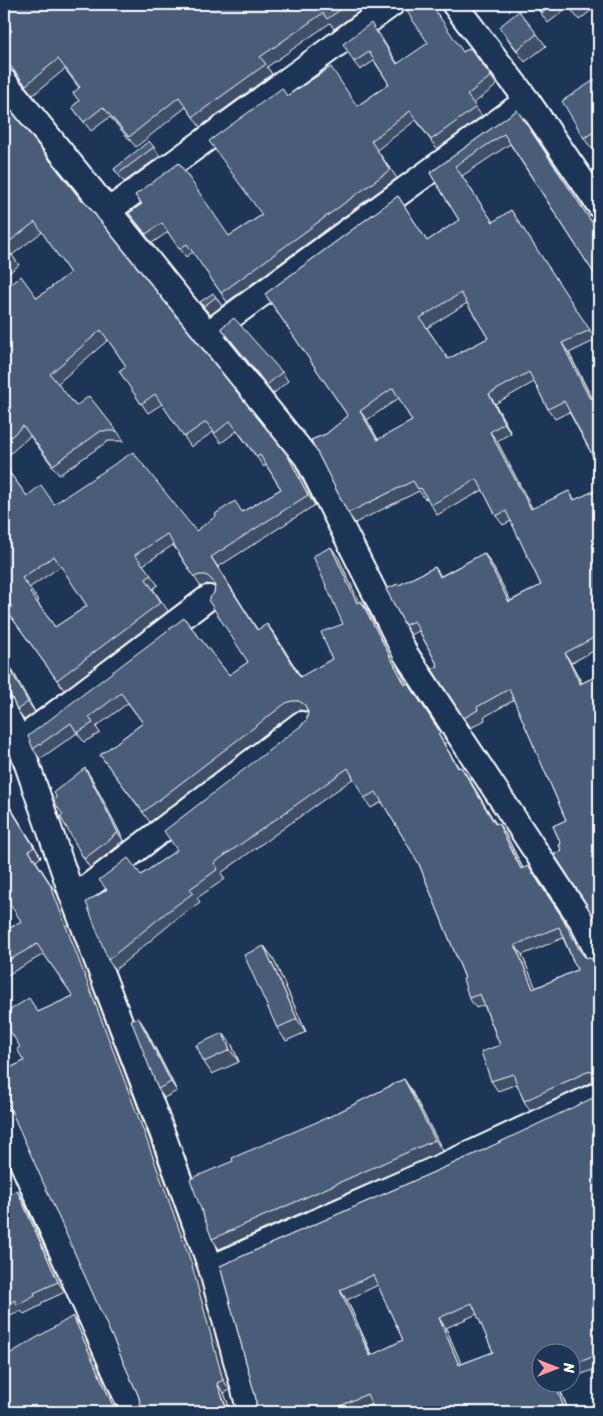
<svg xmlns="http://www.w3.org/2000/svg" width="603" height="1416" viewBox="0 0 603 1416" font-family="Sriracha,sans-serif">
  <rect width="100%" height="100%" fill="#1d3557"/>
  <filter id="ink" filterUnits="userSpaceOnUse"><feTurbulence type="fractalNoise" baseFrequency=".02" numOctaves="2"/><feDisplacementMap in="SourceGraphic" scale="10" xChannelSelector="R" yChannelSelector="G"/><feConvolveMatrix kernelMatrix="1 2 1 2 8 2 1 2 1" color-interpolation-filters="sRGB"/></filter>
  <g filter="url(#ink)">
    <g fill="none" stroke-linecap="round" stroke-linejoin="round">
      <g stroke="#fff" stroke-width="28">
        <path id="minor" d="M454 4 527 100 599 205
          M4 81 307 458 405 653 581 920 599 955
          M108 211 392 4
          M207 334 527 100
          M4 709 19 741 73 898 162 1132 211 1268 250 1412
          M19 741 208 598
          M73 898 301 724
          M4 1122 133 1412
          M211 1268 476 1151 599 1094"/>
      </g>
      <use href="#minor" stroke="#1d3557" stroke-width="24"/>
    </g>
    <path fill="#405068" stroke="#fff" fill-rule="evenodd" d="M4 4H369L334 29 330 23 267 67 272 74 200 127 186 107 136 147 110 117 91 131 72 107 79 101V88L65 69 33 95 14 72 8 68H4V51L9 46 4 38 11 31 4 22Z
      M534 4H599V9L597 6 579 20 569 7 548 23Z
      M499 27 537 34 546 46 525 62Z
      M378 32 397 63 464 52 470 48 497 85 473 104 482 116 437 149 416 120 377 150 397 178 227 302 193 252 186 257 168 232 152 243 129 213 142 205 135 195 229 236 262 215 287 96 357 106 389 84 374 61 360 70 354 62Z
      M599 77V143L591 148 584 138Z
      M4 102 81 200 288 456 295 465 315 505 218 567 257 630 274 633 301 677 332 659 343 624 338 557 359 602 361 601 368 611 407 684 415 693 447 742 444 744 459 768 468 777 496 824 498 823 505 833 523 868 569 927 584 956 585 957 592 959 599 957V1081H594L530 1111 524 1101 517 1084 498 1091 491 1081 500 1045 484 1005 476 1008 469 998 465 978 419 864 382 802 371 808 364 798 354 778 221 873 225 879 197 898 200 902 174 921 115 970 108 960 141 875 177 850 302 725 307 719 308 712 306 711 299 710 293 713 150 822 100 755 143 723 128 703 96 727 100 733 84 742 77 733 40 759 33 749 184 618 229 675 248 662 214 593 215 587 213 585 207 584 201 587 173 545 143 565 158 585 153 589 168 611 64 690 7 611 12 607 4 596V465L27 496 54 504 196 531 242 512 281 489 266 465 264 467 237 431 221 443 213 432 191 447 162 404 148 413 119 371 126 366 108 340 57 384 76 406 117 431 124 441H108L59 475 30 436 4 459V289L37 298 70 273 42 232 12 255 19 265 5 276 4 274ZM61 566 87 606 55 627 37 602 39 601 29 588ZM563 938 577 970 535 988 522 955Z
      M517 110 599 233V281L510 144 462 176 493 222 511 210 596 340 569 353 592 398 599 394V467L595 460 569 412 555 419 548 409 534 382 495 404 511 433 497 441 532 509 569 491 575 500 594 491 599 498V648L571 663 582 683 599 675V929L586 903 554 854 562 851 559 845 561 844 553 826 566 820 514 700 484 717 485 720 471 728 432 669 438 666 419 631 411 635 405 625 386 589 398 584 399 585 435 567 441 576 484 553 491 563 510 601 541 585 511 521 503 525 496 516 483 490 437 515 427 498 425 499 419 491 355 523 348 513 311 440 326 434 348 416 265 294 398 196 427 241 459 220 430 173ZM467 303 488 338 448 359 427 328ZM399 398 412 421 378 440 367 420Z
      M154 147 160 156 124 182 114 169Z
      M216 297 222 306 210 315 200 302Z
      M221 328 282 372 288 381 273 394Z
      M4 655 35 712 24 720 17 710 12 698 6 695 4 696Z
      M4 742 9 755 4 758Z
      M91 777 124 841 118 844 119 845 90 868 84 859 63 815Z
      M4 780 8 787 4 788Z
      M4 797 41 857 36 861 57 894 149 1137 198 1272 230 1390 224 1393 231 1412H135L137 1411 140 1404 139 1397 12 1111 6 1108 4 1109V1071L24 1061 20 1047 38 1012 73 996 44 954 4 977V932L21 921Z
      M264 946 273 958 306 1032 286 1041 277 1028Z
      M144 1026 177 1091 164 1098 158 1089Z
      M232 1045 239 1062 212 1074 204 1062Z
      M404 1079 411 1090 443 1151 219 1249 212 1239 233 1161 331 1116Z
      M598 1097 597 1368 570 1379V1354L540 1384H559H558L569 1412H375L372 1405 355 1412H252L256 1406V1399L220 1266 475 1154ZM378 1285 403 1340 372 1355 347 1300ZM477 1314 493 1352 461 1364 446 1328Z
      M4 1197 23 1200 65 1292 41 1303 42 1305 24 1314 21 1311 4 1319Z"/>
    <path fill="#344155" stroke="#fff" d="M562 343 569 353 597 409 590 399Z
      M489 394 495 404 511 433 504 423Z
      M360 411 367 420 384 450 377 440Z
      M490 432 497 441 538 519 531 509Z
      M288 456 295 465 315 505 308 495Z
      M331 547 338 557 364 613 357 603Z
      M484 553 491 563 516 611 509 602Z
      M211 557 218 567 264 640 257 630Z
      M361 601 368 611 412 694 405 685Z
      M267 624 274 633 307 687 300 677Z
      M565 653 571 663 587 694 580 684Z
      M4 655 35 712 28 702 4 658Z
      M438 734 444 744 465 778 458 768Z
      M4 742 9 755 4 747Z
      M461 767 468 777 502 834 495 824Z
      M85 768 91 777 124 841 118 833Z
      M4 797 41 857 4 798Z
      M498 823 505 833 528 879 521 869Z
      M29 851 57 894 149 1137 198 1272 230 1390 223 1380Z
      M535 875 569 927 587 961 580 951Z
      M515 945 522 955 540 998 533 989Z
      M264 946 273 958 306 1032 297 1019Z
      M138 1017 144 1026 177 1091 171 1082Z
      M223 1033 232 1045 239 1062 230 1050Z
      M404 1079 411 1090 443 1151 435 1140Z
      M17 1190 23 1200 65 1292 58 1282Z
      M340 1290 347 1300 376 1366 370 1356Z
      M73 1316 80 1326 118 1412H117L114 1408Z
      M439 1318 446 1328 466 1375 459 1365Z
      M217 1383 224 1393 231 1412H228Z
      M555 1384H557L569 1412 563 1405Z"/>
    <path fill="#4a5d79" stroke="#fff" fill-rule="evenodd" d="M4 4H349L327 19 323 13 260 57 266 64 193 117 179 97 129 137 103 107 84 122 72 107 79 101 73 93 80 87 58 59 26 85 7 62 4 60V51L10 46 4 38V37L12 31 4 21Z
      M402 4H431L463 52 470 48 491 76 467 95 476 107 431 140 410 111 371 141 390 170 221 293 187 244 179 249 162 223 146 234 129 213 142 204 135 195 179 163 229 236 262 215 209 141 282 88 287 96 331 67 357 106 389 84 369 52 354 62 343 44 371 23 397 64 428 43Z
      M534 4H554L542 13Z
      M567 4H580L572 10Z
      M519 11 537 34 517 50 499 27Z
      M599 36V51L593 40Z
      M599 77V129L584 138 562 101Z
      M4 102 81 200H83L288 456 308 495 211 557 257 630 267 624 300 677 332 659 321 632 343 624 313 556 331 547 357 603 361 601 405 685 408 683 440 732 438 734 458 768 461 767 495 824 498 823 521 869 528 866 562 917 580 951 585 957 592 959 599 957V1073L594 1071 587 1072 524 1101 513 1074 491 1081 481 1052 500 1045 480 994 469 998 463 979 465 978 419 864 376 792 364 798 348 768 214 863 218 869 190 889 193 893 167 912 108 960 86 902 107 890 99 880 128 858 141 875 177 850 164 831 302 725 307 719 308 712 305 705 299 701H292L286 703 143 812 100 755 143 723 121 693 89 717 93 723 77 733 71 723 33 749 28 736 184 618 229 675 248 662 208 600 214 593 215 586 212 580 206 575H200L194 577 167 534 135 555 151 575 146 579 161 602 57 680 7 611 12 607 4 596V465L27 496 41 485 54 504 133 452 196 531 216 516 215 514 235 501 242 512 281 489 260 455 257 457 230 421 215 433 206 422 184 437 155 394 141 404 119 371 126 366 101 330 50 374 76 406 89 396 117 431H101L53 465 23 426 4 443V289L21 276 37 298 70 273 35 222 5 245 12 255 4 262ZM54 556 87 606 55 627 30 593 32 591 22 578ZM559 927 577 970 533 989 515 945Z
      M517 110 599 233V281L504 134 455 166 493 222 511 210 590 330 562 343 590 399 599 394V457L595 460 564 401 548 409 529 372 489 394 504 423 490 432 531 509 569 491 574 500 594 491 599 501V635L565 653 580 684 599 675V929L586 903 554 854 562 851 559 845 561 844 553 826 566 820 509 689 477 707 478 710 464 718 432 669 438 666 414 621 405 625 386 589 398 584 399 585 435 567 440 577 484 553 509 602 541 585 506 511 496 516 477 479 431 505 421 488 418 489 413 481 348 513 311 440 326 434 348 416 265 294 398 196 427 241 459 220 430 173ZM461 293 488 338 448 359 420 318ZM393 388 412 421 377 440 360 411Z
      M149 141 154 147 118 174 114 169Z
      M213 293 216 297 204 306 200 302Z
      M234 318 282 372 267 385 221 328Z
      M4 658 28 702 17 710 10 693 4 687Z
      M85 768 118 833 112 836 113 837 84 859 60 816 63 815 54 802 56 797 54 792Z
      M4 798 34 847 29 851 50 884 142 1127 191 1262 223 1380 217 1383 228 1412H135L137 1411 140 1404 139 1397 9 1106 6 1101H4V1071L24 1061 17 1049 20 1047 4 1021V1014L29 998 38 1012 73 996 37 944 4 963V932L21 921 4 895Z
      M264 946 297 1019 277 1028 244 955Z
      M138 1017 171 1082 158 1089 131 1020Z
      M223 1033 230 1050 204 1062 196 1045Z
      M404 1079 435 1140 212 1239 190 1179 233 1161 232 1158 331 1116Z
      M599 1095V1375L592 1357 570 1366V1354H540V1384H555L563 1405 545 1412H375L367 1394 327 1412H252L256 1406V1399L220 1266 475 1154ZM373 1275 403 1340 370 1356 340 1290ZM472 1303 493 1352 459 1365 439 1318Z
      M17 1190 58 1282 34 1293 35 1295 17 1305 15 1300 4 1306V1197Z
      M73 1316 114 1408 117 1412H4V1395L5 1394 4 1392V1357Z"/>
  </g>
  <rect width="603" height="1416" fill="none" stroke="#1d3557" stroke-width="20"/>
  <rect x="10" y="10" width="583" height="1396" fill="none" stroke="#fff" stroke-width="2" filter="url(#ink)"/>
  <g transform="translate(556 1368) rotate(90)"><circle r="24" fill="#1d3557" stroke="#77869a"/>
  <path d="M0-4L9 19L0 12L-9 19Z" fill="#ff9aa2"/>
  <text y="-8" font-size="14" font-weight="bold" text-anchor="middle" fill="#ffffff">N</text>
  </g>
</svg>
